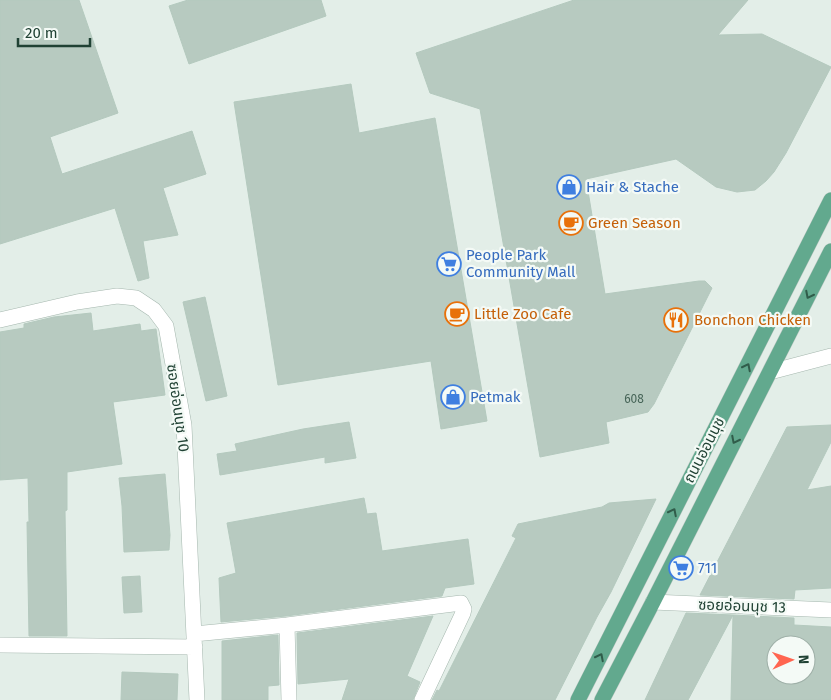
<svg xmlns="http://www.w3.org/2000/svg" width="831" height="700" viewBox="0 0 831 700" font-family="'Fira Sans','Noto Sans Thai',sans-serif">
  <rect width="100%" height="100%" fill="#e3eee8"/>
  <path fill="#b7cac0" stroke="#b4c9be" fill-rule="evenodd" d="M0 0H79L118 113 50 137 62 174 192 131 206 174 163 188 178 235 143 241 149 278 138 281 115 208 0 244Z
    M188 0H321L326 16 189 64 169 6Z
    M574 0H748L718 35 762 34 831 67 786 153 774 172 766 181 755 190 737 192 716 187 676 159 586 179 605 294 699 281H705L712 288 654 404 648 412 606 422 609 443 540 457 480 109 430 93 416 53Z
    M351 84 359 133 435 118 487 421 441 429 431 361 278 385 234 102Z
    M205 297 227 396 206 401 183 302Z
    M91 313 93 331 140 324 141 331 156 329 165 395 113 402 122 464 67 472V510L65 511 67 636H29L27 522H29L28 478 0 480V332L24 328V324L54 317Z
    M349 422 356 458 325 463V457L220 475 217 454 237 451 235 444 303 429Z
    M831 425V442L807 490 831 486V588L795 590 794 599 700 595 787 427Z
    M165 474 170 535 169 550 124 552 122 506 119 478Z
    M364 498 367 514 376 513 382 551 468 539 474 584 445 588 442 596 286 616 221 622 219 578 236 573 227 523Z
    M656 499 611 592 597 617 555 700H432L437 690 439 691 516 538 512 536 518 524 602 507 609 503Z
    M140 576 142 612 124 613 122 577Z
    M686 613 733 615 688 700H645Z
    M733 615 794 618V625L831 627V700H731ZM776 645H806V675H776Z
    M433 616 407 676 420 682 413 700H342L349 679 298 684 297 633Z
    M278 635 279 685 268 686V700H222V641Z
    M122 672 178 674 177 700H121Z"/>
  <g fill="none" stroke-linecap="round" stroke-linejoin="round">
    <g stroke="#a5b7ae" stroke-width="16">
      <path id="minor" d="M0 320 77 302 117 296 136 298 154 310 166 326 184 425 197 700
        M770 372 831 356
        M653 602 831 610
        M287 625 289 700
        M194 634 287 625 461 603 464 609 463 613 422 700
        M0 645 195 647"/>
    </g>
    <g stroke="#c1cac6" stroke-width="16">
      <path id="primary" d="M578 700 831 200
        M602 700 653 602 831 251"/>
    </g>
    <use href="#minor" stroke="#fff" stroke-width="15"/>
    <use href="#primary" stroke="#62a98e" stroke-width="15"/>
  </g>
  <defs><path id="oneway-chevron" d="M-2-3.5L2.5 0L-2 3.5" fill="none" stroke-width="1.6" stroke-linecap="round" stroke-linejoin="round" transform="scale(1.25)"/></defs>
  <g stroke="#305c4a">
    <use href="#oneway-chevron" transform="translate(809 295) rotate(117)"/>
    <use href="#oneway-chevron" transform="translate(747 367) rotate(-63)"/>
    <use href="#oneway-chevron" transform="translate(735 440) rotate(117)"/>
    <use href="#oneway-chevron" transform="translate(673 512) rotate(-63)"/>
    <use href="#oneway-chevron" transform="translate(600 657) rotate(-63)"/>
  </g>
  <defs>
    <g id="shop-ring" transform="scale(1.25)"><circle r="9.5" fill="#f4faf6" stroke="#3f7fe0" stroke-width="1.5"/><path d="M-5-2.5h2.3a2.7 3.5 0 0 1 5.4 0H5L5.5 6h-11ZM-1.5-2.5h3a1.5 2.3 0 0 0-3 0Z" fill="#3f7fe0"/></g>
    <g id="cafe-ring" transform="scale(1.25)"><circle r="9.5" fill="#f4faf6" stroke="#e8710a" stroke-width="1.5"/><path d="M-5.5-4.5H6V0H3Q3 3.5 0 3.5H-2.5Q-5.5 3.5-5.5 0ZM3-3.2v2h1.7v-2ZM-6 4.5H4V6H-6Z" fill="#e8710a"/></g>
    <g id="supermarket-ring" transform="scale(1.25)"><circle r="9.5" fill="#f4faf6" stroke="#3f7fe0" stroke-width="1.5"/><path d="M-6-5.5h2.5l.6 2H6L4.5 2H-2.5L-4.4-4H-6ZM-1.5 3.2a1.3 1.3 0 1 0 .1 0ZM3 3.2a1.3 1.3 0 1 0 .1 0Z" fill="#3f7fe0"/></g>
    <g id="restaurant-ring" transform="scale(1.25)"><circle r="9.5" fill="#f4faf6" stroke="#e8710a" stroke-width="1.5"/><path d="M-5-6h1v4h1v-4h1v4h1v-4h1v5L-1.5 .5V6h-2V.5L-5-1ZM5-6V6H3V1.5H1.5Q1.5-4 5-6Z" fill="#e8710a"/></g>
  </defs>
  <g fill-rule="evenodd">
    <use href="#shop-ring" x="569" y="187"/>
    <use href="#cafe-ring" x="571" y="223"/>
    <use href="#supermarket-ring" x="449" y="264"/>
    <use href="#cafe-ring" x="457" y="314"/>
    <use href="#restaurant-ring" x="676" y="320"/>
    <use href="#shop-ring" x="453" y="397"/>
    <use href="#supermarket-ring" x="681" y="568"/>
  </g>
  <g text-anchor="middle" stroke-width="4.5" stroke-linejoin="round" paint-order="stroke">
    <g font-size="12" fill="#466457">
      <text x="634" y="403">608</text>
    </g>
    <g font-size="15" fill="#366cbe" stroke="#f4faf6" text-anchor="start">
      <text x="586" y="192">Hair &amp; Stache</text>
      <text x="466" y="260">People Park<tspan x="466" dy="17">Community Mall</tspan></text>
      <text x="470" y="402">Petmak</text>
      <text x="698" y="573">711</text>
    </g>
    <g font-size="15" fill="#c56008" stroke="#f4faf6" text-anchor="start">
      <text x="588" y="228">Green Season</text>
      <text x="474" y="319">Little Zoo Cafe</text>
      <text x="694" y="325">Bonchon Chicken</text>
    </g>
    <g font-size="15" fill="#204234" stroke="#f4faf6">
      <text transform="translate(178 408) rotate(82)" y="5">ซอยอ่อนนุช 10</text>
      <text transform="translate(704 450) rotate(-63)" y="5">ถนนอ่อนนุช</text>
      <text transform="translate(742 606) rotate(2)" y="5">ซอยอ่อนนุช 13</text>
    </g>
  </g>
  <g transform="translate(791 660) rotate(88)"><circle r="24" fill="#f4faf6" stroke="#9fb0a8"/>
  <path d="M0-4L9 19L0 12L-9 19Z" fill="#ff6550"/>
  <text y="-8" font-size="14" font-weight="bold" text-anchor="middle" fill="#204234">N</text>
  </g>
  <path d="M18 38v8h72v-8" fill="none" stroke="#204234" stroke-width="2.5"/>
  <text x="25" y="38" font-size="15" fill="#204234" stroke="#f4faf6" stroke-width="4" paint-order="stroke">20 m</text>
</svg>
